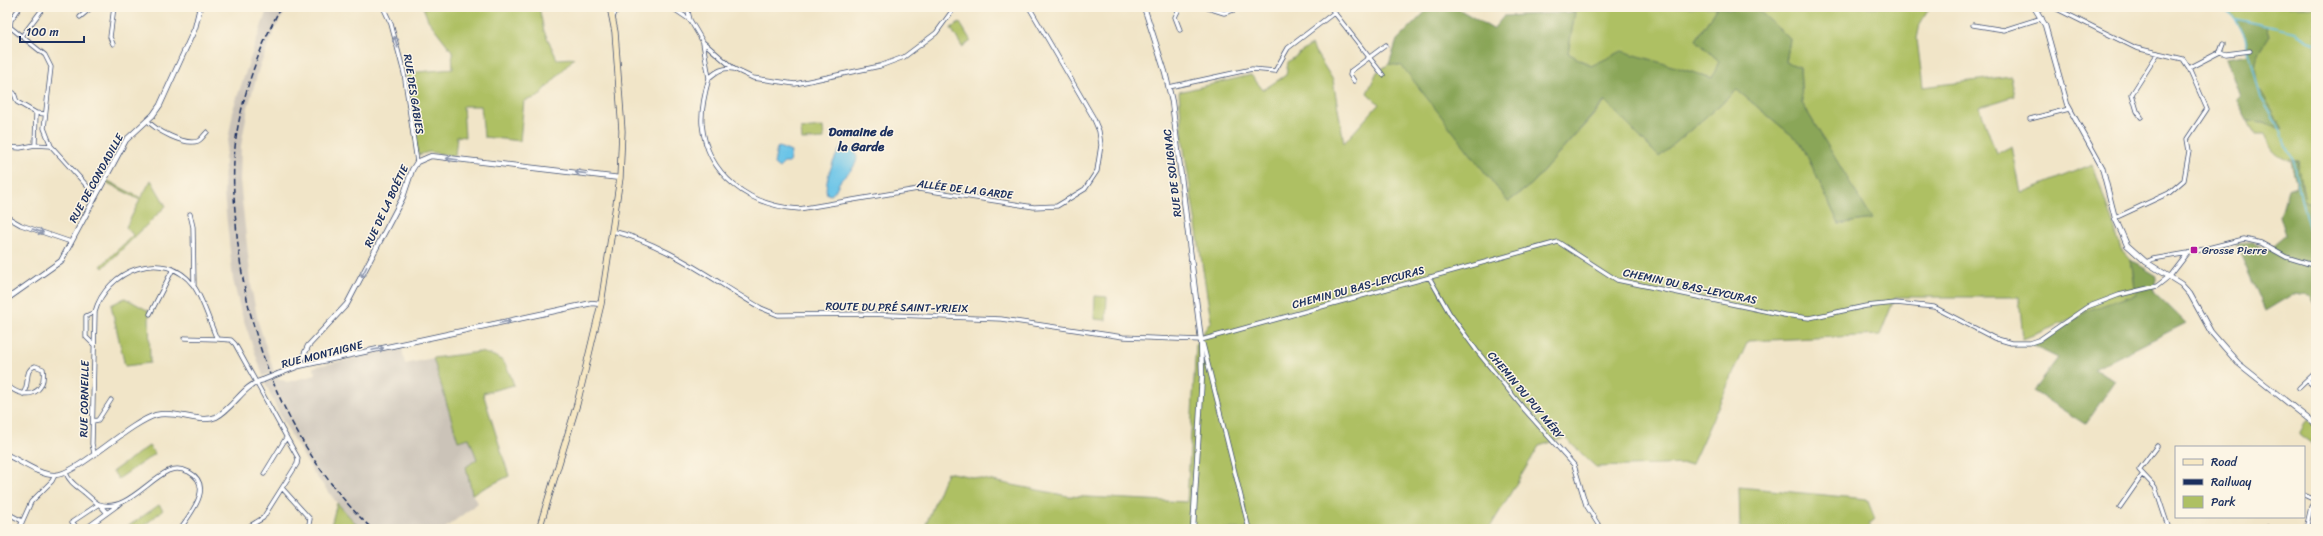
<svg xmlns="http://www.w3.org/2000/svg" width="2323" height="536" viewBox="0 0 2323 536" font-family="Sriracha,sans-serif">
  <rect width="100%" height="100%" fill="#fcf5e5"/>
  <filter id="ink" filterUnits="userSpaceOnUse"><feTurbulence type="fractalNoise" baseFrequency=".025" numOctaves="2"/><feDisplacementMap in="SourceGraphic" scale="8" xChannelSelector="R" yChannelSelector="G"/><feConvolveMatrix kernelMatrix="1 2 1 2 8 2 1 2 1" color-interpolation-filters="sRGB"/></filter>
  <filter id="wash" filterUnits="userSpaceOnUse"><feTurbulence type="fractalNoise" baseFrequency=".012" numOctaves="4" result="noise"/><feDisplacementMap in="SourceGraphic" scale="16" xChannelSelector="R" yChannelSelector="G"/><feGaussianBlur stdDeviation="0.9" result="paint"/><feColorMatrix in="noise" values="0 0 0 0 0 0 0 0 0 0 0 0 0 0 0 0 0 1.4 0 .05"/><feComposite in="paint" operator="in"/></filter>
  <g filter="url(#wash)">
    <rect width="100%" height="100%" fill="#f1e5c8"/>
    <path fill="#cbc3b8" d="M268 7H288L276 27 259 68 248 107 241 146 240 181 252 291 258 322 274 372 263 376 241 312 233 280 224 194 225 158 234 106Z
      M402 348 405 364 433 358 458 441 469 438 477 459 472 494 478 503 444 529H361L337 503 313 472 282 420 265 382 277 378 287 382 316 375 313 367Z"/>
    <path fill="#aec063" stroke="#647860" d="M423 7H539L544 31 557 59 574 58 538 97 524 101 520 141 484 137 481 106H463L465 137 457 136 455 156 429 152 418 155 406 73 453 69 452 51 428 20Z
      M1565 7H1717L1696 40 1719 61 1713 78 1622 52 1591 66 1568 53 1575 12Z
      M1755 7H1930L1920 24 1917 39 1923 87 2011 76 2015 96 1980 107 1996 154 2012 146 2021 193 2093 164 2121 249 2131 260 2136 294 2023 339 2019 297H1895L1880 335 1748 341 1692 464 1596 467 1565 438 1539 446 1489 529H924L947 472 1068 496 1187 502 1196 343 1211 321 1183 142 1179 92 1251 75 1263 90 1286 75 1288 62 1311 45 1333 80 1344 143 1379 104 1367 93 1377 72 1389 64 1402 65 1508 202 1532 184 1606 101 1659 157 1737 90 1801 143 1839 224 1871 219 1802 103 1800 67 1786 63 1790 39Z
      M2221 7H2316V205L2305 202 2298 161C2279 161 2271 151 2264 135H2255L2248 121 2263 122 2282 129C2272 112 2251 86 2255 65 2257 54 2264 44 2270 35L2267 26 2236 19Z
      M960 23 971 41 962 47 951 28Z
      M823 127 824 139 802 140 801 129Z
      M151 180 166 206 103 268 101 266 133 235 126 227 140 200 106 182 108 181 141 198Z
      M1095 296 1107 297 1106 320 1094 319Z
      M125 298 149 311 150 363 125 366 111 305Z
      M480 352C505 358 505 361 514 385L483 393 509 476 472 494 466 467 477 459 469 438 458 441 433 358Z
      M2307 420 2316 427V447L2299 434Z
      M149 446 155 454 118 479 113 471Z
      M1739 487 1867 499 1875 519 1869 524 1870 529H1740Z
      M337 503 361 529H330Z
      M159 505 163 510 140 529H124Z"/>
    <path fill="#8aa659" stroke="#526a5c" d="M1430 7H1455L1493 29 1504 16 1575 12 1568 53 1591 66 1622 51 1712 78 1719 61 1696 40 1717 7 1736 9 1737 7H1755L1790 39 1786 62 1800 67 1802 103 1872 219 1839 224 1801 143 1737 90 1659 157 1605 101 1532 184 1508 202 1402 66 1389 64 1397 40Z
      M2236 19 2267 26 2270 35C2254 60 2253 62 2259 91H2261L2283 130 2263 122 2248 121 2236 99 2240 97 2226 58 2249 54 2245 37Z
      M2291 161H2298L2305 202 2316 205V307L2310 296 2293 294 2265 311 2236 244 2253 243 2268 250 2286 235 2280 216 2288 189 2297 186Z
      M2131 260 2157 276 2153 291 2186 323 2094 369 2116 380 2085 424 2033 391 2058 358 2031 345 2041 342 2089 310 2136 294Z"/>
    <path fill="#6ac4e8" stroke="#427aa3" d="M843 146 855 152C862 162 848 173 842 179 837 184 837 191 831 195L827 194C823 185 835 153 843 146Z
      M779 147 791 152 789 163H784L779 168 774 164 777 148Z"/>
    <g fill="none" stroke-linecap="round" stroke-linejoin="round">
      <path stroke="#6ac4e8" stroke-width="1.5" d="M2221 7 2236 19 2245 37 2261 98 2278 125 2295 165 2301 200 2316 253
        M2237 19 2295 32 2316 44"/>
    </g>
  </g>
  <g filter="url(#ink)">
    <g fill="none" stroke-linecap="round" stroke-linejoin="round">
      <g stroke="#3b4a6e" stroke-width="5">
        <path id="minor" d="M383 7 391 24 404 73 417 162
          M671 7 690 20 703 42 734 69 753 78 795 84 880 66 904 57 936 33 955 7
          M687 7 690 20
          M1180 7 1175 17 1180 30
          M1205 7 1224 13 1243 7
          M1330 7 1383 75
          M2053 7 2136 48 2183 59 2189 68 2207 109 2187 139 2189 151 2184 180 2169 193 2115 218
          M2037 10 2044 7
          M80 17 92 7
          M613 17 618 7
          M1973 25 2004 30 2042 18
          M10 27 45 55 51 67 44 128 51 146
          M7 28 10 27 11 20 20 7
          M22 36 44 7
          M703 43 709 78C717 71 723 67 734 69
          M113 44 110 37 114 7
          M2220 52 2223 44
          M2189 68 2220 52 2226 54 2250 51
          M709 78C705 92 701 109 702 124 707 176 750 206 799 209L918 189 1034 207 1057 206 1085 189 1097 171 1101 145 1099 131 1093 117 1029 7
          M1354 81 1350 75 1351 71 1386 45
          M1169 87 1252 69 1275 71 1288 48 1335 12
          M14 93 17 102 36 113
          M2141 117 2137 111 2132 94 2158 53
          M2030 119 2069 109
          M147 120C155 130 185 146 198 141 201 140 204 135 207 132
          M35 145 36 113 45 114
          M7 147 20 148 35 145 51 146 88 187
          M94 200 88 187 100 189
          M190 214 193 227 194 285
          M7 217 21 225 71 242
          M612 231C663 242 716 282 761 308L778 315 866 314 1001 319 1123 337 1201 340 1558 242 1617 280 1784 315 1809 318 1866 306 1896 303 1934 307 1994 338 2011 343H2030L2039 340 2087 307 2119 295 2157 286 2171 275 2188 253
          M2146 262 2153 259 2188 253 2244 239 2261 243 2286 257 2316 266
          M1429 277 1450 314 1477 351 1524 409 1574 465 1586 505 1601 529
          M150 314 173 269
          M184 338 217 339
          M1203 344 1249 529
          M94 345 86 337V316L95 312
          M2308 381 2316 388
          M7 385C24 401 47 395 43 369L35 366C23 371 31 382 23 394
          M2299 388 2316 372
          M93 421 98 420 111 400
          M2157 446 2139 470 2155 487 2169 529
          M94 453 92 444 95 312C106 270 164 247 193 285 203 298 210 324 217 339L231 340 235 344 298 458 297 464 263 518 245 529
          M66 473C69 482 78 487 85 493 89 496 94 502 99 504 124 513 147 481 168 471 175 468 183 469 189 472 215 486 190 514 180 529
          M264 474 286 438
          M282 488 310 519 308 529
          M2304 495 2315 500 2311 507 2306 529
          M2120 507 2143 474
          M7 513 22 521
          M19 529 31 502 52 481 55 475
          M78 529 72 522 99 504 107 513
          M85 529 118 505
          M2267 529 2268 527"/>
      </g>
      <g stroke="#3b4a6e" stroke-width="6">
        <path id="tertiary" d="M1144 7 1165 72 1172 102 1201 340 1202 376 1193 529
          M2034 7 2045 25 2067 104 2102 167 2115 218 2127 245 2146 262 2181 284 2190 294 2211 332 2238 363 2316 425
          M7 299 61 261 126 140 153 115 160 105 195 28 200 7
          M299 366 308 346 347 304 403 197 412 170 417 162 431 156 620 178
          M278 374 299 366 592 303 601 304
          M7 455C21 461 39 475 54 475 76 476 128 423 156 415 175 410 201 424 216 417 234 408 243 385 263 380"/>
      </g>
      <g stroke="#3b4a6e" stroke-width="7">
        <path id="secondary" d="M539 529 577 404 601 304 620 178 622 131 615 32 610 7"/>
      </g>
      <use href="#minor" stroke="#fff" stroke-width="3.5"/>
      <use href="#tertiary" stroke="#fff" stroke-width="4.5"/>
      <use href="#secondary" stroke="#f7e8c3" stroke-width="5.5"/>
      <path stroke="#1b2f5e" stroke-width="1.5" stroke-dasharray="6 3" stroke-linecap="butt" d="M281 7C261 44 246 85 238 126 232 158 233 191 236 223 244 336 289 450 372 529"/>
      <g stroke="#3b4a6e" stroke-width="6" stroke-linecap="butt">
        <path id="tertiary-bridge" d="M263 380 278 374"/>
      </g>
      <use href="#tertiary-bridge" stroke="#fff" stroke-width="4.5"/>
    </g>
    <defs><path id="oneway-shaft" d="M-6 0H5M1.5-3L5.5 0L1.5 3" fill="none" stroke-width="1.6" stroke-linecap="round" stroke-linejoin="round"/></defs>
    <g stroke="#8d97ae">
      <use href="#oneway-shaft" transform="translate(396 42) rotate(-106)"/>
      <use href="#oneway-shaft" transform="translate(452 159) rotate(-173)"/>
      <use href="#oneway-shaft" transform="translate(581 173) rotate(-173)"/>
      <use href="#oneway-shaft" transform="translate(38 231) rotate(19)"/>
      <use href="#oneway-shaft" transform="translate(364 272) rotate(117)"/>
      <use href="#oneway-shaft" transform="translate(505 322) rotate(-12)"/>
      <use href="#oneway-shaft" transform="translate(378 349) rotate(-12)"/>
    </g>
  </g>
  <rect fill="#b5179e" stroke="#fcf5e5" stroke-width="1.5" x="2190" y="246" width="8" height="8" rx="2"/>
  <g text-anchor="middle" stroke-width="3" stroke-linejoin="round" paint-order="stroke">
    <g font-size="11" fill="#1b2f5e" stroke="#fcf5e5">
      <text transform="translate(414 94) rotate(81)" y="4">RUE DES GABIES</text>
      <text transform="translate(1172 173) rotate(-97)" y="4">RUE DE SOLIGNAC</text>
      <text transform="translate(96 178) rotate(-61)" y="4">RUE DE CONDADILLE</text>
      <text transform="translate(965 189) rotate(7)" y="4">ALLÉE DE LA GARDE</text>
      <text transform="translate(386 206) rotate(-65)" y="4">RUE DE LA BOÉTIE</text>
      <text transform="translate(1690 286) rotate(12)" y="4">CHEMIN DU BAS-LEYCURAS</text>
      <text transform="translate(1358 287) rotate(-15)" y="4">CHEMIN DU BAS-LEYCURAS</text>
      <text transform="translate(897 307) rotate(1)" y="4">ROUTE DU PRÉ SAINT-YRIEIX</text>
      <text transform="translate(322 354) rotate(-14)" y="4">RUE MONTAIGNE</text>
      <text transform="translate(1526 395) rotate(50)" y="4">CHEMIN DU PUY MÉRY</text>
      <text transform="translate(84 399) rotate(-89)" y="4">RUE CORNEILLE</text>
    </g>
    <g font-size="11" fill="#1b2f5e" stroke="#fcf5e5" text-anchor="start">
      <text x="2202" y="254">Grosse Pierre</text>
    </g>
    <g font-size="13" font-weight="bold" fill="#1b2f5e" stroke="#fcf5e5">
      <text x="861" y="136">Domaine de<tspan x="861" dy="15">la Garde</tspan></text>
    </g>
  </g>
  <rect width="2323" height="536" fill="none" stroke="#fcf5e5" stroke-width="24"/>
  <rect x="2175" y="446" width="130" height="72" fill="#fcf5e5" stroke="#a2a6af"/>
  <rect x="2183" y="459" width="20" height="6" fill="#f7e8c3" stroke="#a2a6af"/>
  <text x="2211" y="466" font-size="12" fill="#1b2f5e">Road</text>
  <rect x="2183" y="479" width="20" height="6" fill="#1b2f5e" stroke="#a2a6af"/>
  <text x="2211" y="486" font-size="12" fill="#1b2f5e">Railway</text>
  <rect x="2183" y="496" width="20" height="12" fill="#aec063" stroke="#a2a6af"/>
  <text x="2211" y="506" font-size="12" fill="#1b2f5e">Park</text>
  <path d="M20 36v6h64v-6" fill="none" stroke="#1b2f5e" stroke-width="2"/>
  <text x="26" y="36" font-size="12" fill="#1b2f5e" stroke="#fcf5e5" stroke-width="3" paint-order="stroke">100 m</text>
</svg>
